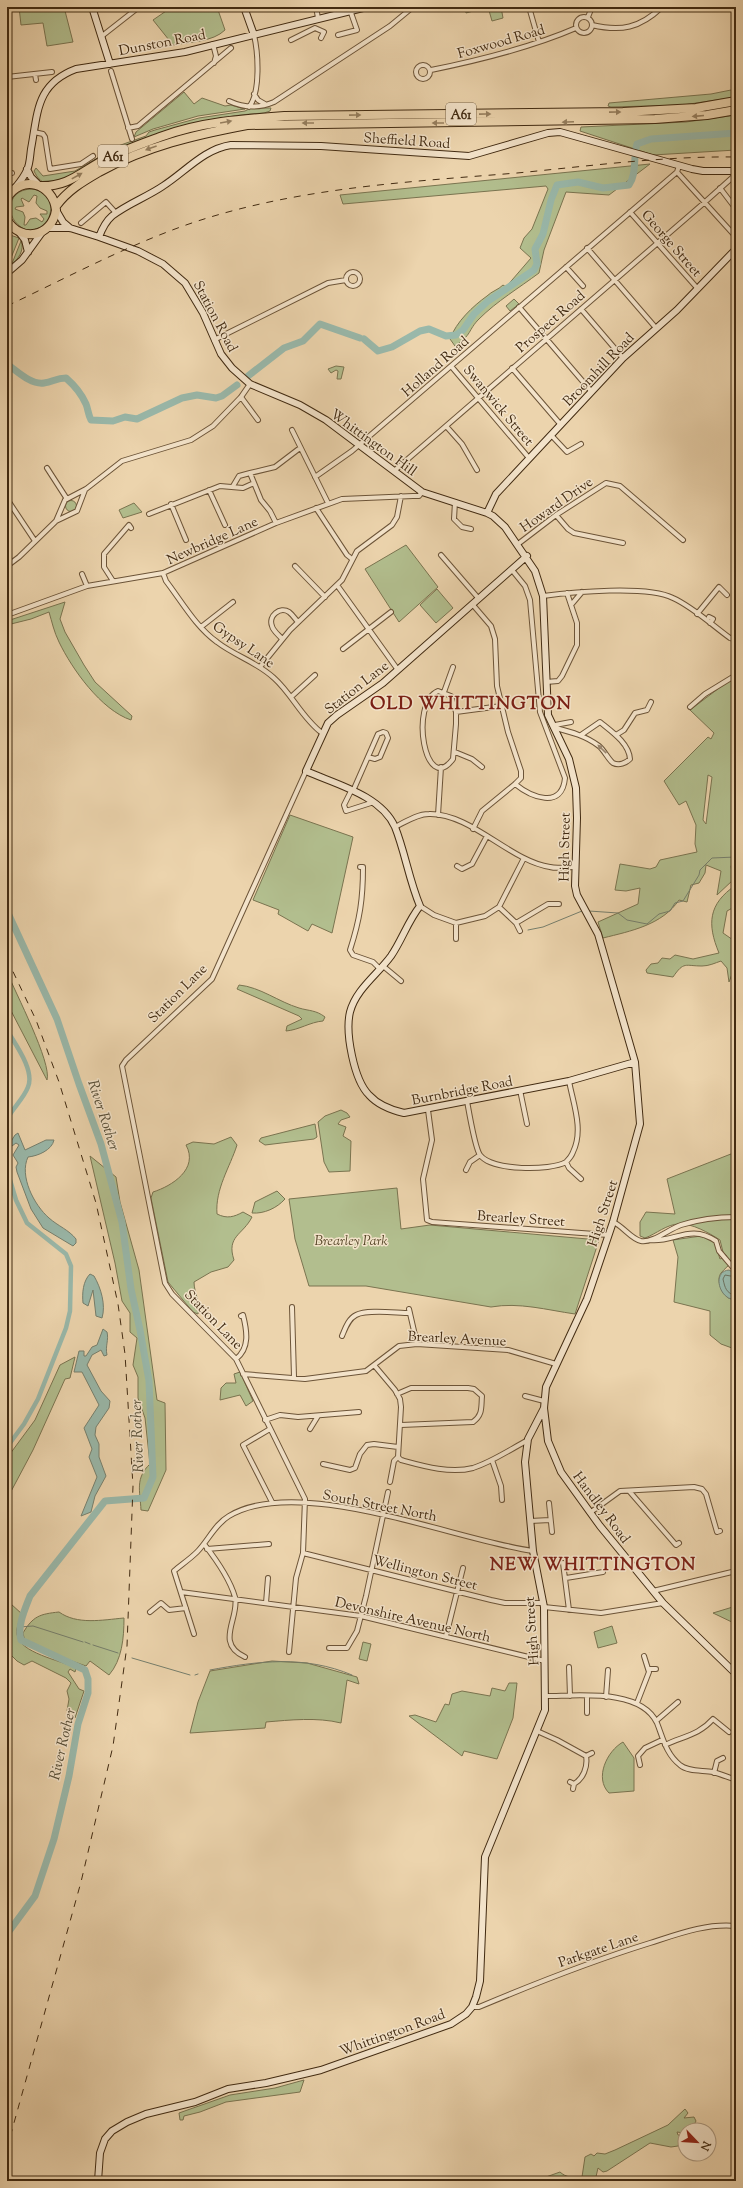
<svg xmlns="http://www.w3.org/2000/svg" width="743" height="2188" viewBox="0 0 743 2188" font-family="'Sorts Mill Goudy',serif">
  <rect width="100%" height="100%" fill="#ecd4ad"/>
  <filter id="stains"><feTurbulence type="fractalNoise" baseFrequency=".005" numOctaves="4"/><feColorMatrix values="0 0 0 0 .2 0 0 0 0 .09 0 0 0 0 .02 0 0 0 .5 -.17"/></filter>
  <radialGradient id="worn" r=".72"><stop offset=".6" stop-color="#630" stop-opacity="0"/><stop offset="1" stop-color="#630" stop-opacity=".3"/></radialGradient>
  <path fill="#b2be8e" stroke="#7a7450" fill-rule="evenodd" d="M19 7H64L73 42 47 46 43 23 21 25Z
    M168 7H217L225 30C213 42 189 42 173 45L153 20 169 9Z
    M465 7H501L503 18 492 21 488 7 466 13Z
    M736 89V97L683 105 611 107 608 106 609 103 711 94Z
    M184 92 194 104 202 98 225 106 231 105 245 109 198 116 153 129 134 137 136 132Z
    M251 108H271L270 111 264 113C226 115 189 123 154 137 130 146 69 185 47 183 40 182 37 177 34 171L36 168 43 176 75 171 118 146 146 136 149 132 155 130 199 118 245 111Z
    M736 115V150L653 155 580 131 581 127 686 122Z
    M650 164 609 195 566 192 544 250 539 273C519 288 497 301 479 319 468 330 472 335 455 346L450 339C456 322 473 306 487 296 492 291 498 290 503 285L506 287 531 258 520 248 524 238 532 229 548 189 546 186 343 204 340 195Z
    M32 189C54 191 55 212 44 226L30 231C3 224 4 189 32 189ZM34 195 37 196 36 203 40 208 47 211V214H40L44 219 42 222 36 218 30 219 26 225H24L25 217 23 212 15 209 16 207 24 206 21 199 22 198 29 202Z
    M7 234 19 238 7 268V259L10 255 7 252Z
    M21 241C25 250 18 259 11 266Z
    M514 299 519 304 510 311 506 306Z
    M336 366 344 367 341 379H337L338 371 336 370 331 373 328 369Z
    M65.5 506a5.5 5.5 0 1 1 11 0a5.5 5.5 0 1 1-11 0Z
    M134 503 142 512 123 518 119 510Z
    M406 545 438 587 399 622 365 569Z
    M437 589 453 608 436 623 420 605Z
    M65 602 60 619 65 632 84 665 95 682 132 716 131 720C101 710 72 669 59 642 54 632 52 622 49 612L31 619 7 625V621Z
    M731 679 736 688V860L731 866 733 880 717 895 721 871 706 865 705 873 699 883 691 885 687 902 679 900C662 925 631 931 603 938L598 922 638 904 640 888 626 891 615 890 620 864 650 869 656 867 660 860 697 852 695 844 696 825 686 801 679 805 664 781 708 737 711 739 714 733 690 710ZM708 775 712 777 706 824 703 820Z
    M290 815 353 837 332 933 312 924 308 931 278 914 279 910 253 900Z
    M736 885V906L727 911 723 933 736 942 733 959 734 969 729 982 727 968 721 961C715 963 709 966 702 966 685 966 684 961 673 977L647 973 646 970 651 964 658 963 662 958 670 959 675 955 693 959 719 953C707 924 708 904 736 885Z
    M7 972C15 992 52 1063 47 1080L7 1003Z
    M239 985C260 987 279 1002 299 1008 309 1011 316 1010 325 1017L323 1021C310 1022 299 1030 286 1031L287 1026 302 1019 299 1016 237 989Z
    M341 1110 347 1113 350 1117 341 1120 338 1124 346 1127 343 1136 351 1141 350 1171 329 1172 324 1162 318 1122 325 1116Z
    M315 1124 317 1137 314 1139 265 1145 259 1141 261 1138Z
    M231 1137 237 1145C230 1167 215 1189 217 1214 227 1219 234 1217 243 1212L252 1217C243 1235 226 1236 234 1260L228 1267 211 1272 194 1282C194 1293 201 1303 198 1314L193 1312 168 1282 151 1198 153 1192C172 1186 199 1169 186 1145L193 1142 214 1144Z
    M736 1152V1267L732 1261C729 1266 725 1268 721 1273 716 1279 721 1292 727 1297 729 1299 733 1299 736 1300V1346L732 1348 721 1344 710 1335V1311L674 1302 678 1257 673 1240 701 1236 715 1243 720 1259 727 1256 723 1252 720 1240C709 1233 692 1223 679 1224 667 1224 656 1234 645 1238L640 1236V1222L646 1212 675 1214 667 1179Z
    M90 1156 116 1177 120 1202 139 1270 157 1400 165 1403 166 1470 148 1511 141 1510C140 1491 135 1478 150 1464L145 1418 138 1398V1377L133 1365 137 1338 130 1332V1313L122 1301 115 1263Z
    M397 1188 401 1229 430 1225 599 1240 575 1314C547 1310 519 1302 491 1307L366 1286H309L295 1239 289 1199Z
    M277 1191 285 1199C277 1208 264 1214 252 1213L255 1202Z
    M75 1357 70 1378 65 1379 33 1450 7 1499V1458L35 1420 60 1365Z
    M240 1372 253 1401 246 1406 240 1395 220 1400 221 1388 226 1383H236L234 1374Z
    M11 1604 22 1614C20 1620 16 1627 17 1634 19 1653 60 1660 76 1668L75 1672 70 1669 68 1672 79 1689 84 1691 75 1718 67 1711 69 1699 67 1691 71 1683 66 1678 32 1661 24 1665 17 1661 7 1651V1615Z
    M736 1606V1624L713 1613Z
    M59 1612C77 1625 102 1620 124 1618 124 1638 122 1660 109 1675L90 1661 86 1666 38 1649 25 1642 23 1633C33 1616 40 1614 59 1612Z
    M612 1626 617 1643 598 1648 594 1632Z
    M363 1642 371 1644 367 1661 359 1659Z
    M272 1661 307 1663 357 1677 359 1684 347 1680 341 1723C317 1717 290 1720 266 1722L265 1728 190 1733 198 1702 210 1671Z
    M509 1683H517L513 1718 497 1759 464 1751 462 1756 409 1716 415 1715 436 1722 445 1704 449 1705 452 1694 462 1691 490 1696 492 1688 505 1691Z
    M623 1742 634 1758V1791L609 1793C594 1778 607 1751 623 1742Z
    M304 2080 300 2092 226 2102 200 2112 184 2116 183 2120H180L179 2113 230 2095 275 2088Z
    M685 2109 688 2113 684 2118 694 2117 696 2121 694 2125H690L684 2133 677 2132 678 2135 685 2136 678 2146 671 2147 650 2143 607 2171 603 2172 598 2168 595 2181H542L546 2177 560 2172C565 2177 575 2179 582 2177L585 2157 591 2154 594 2156 597 2153 605 2154 615 2150 668 2125Z"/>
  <path fill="#99b8aa" stroke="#767f6d" d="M18 1133 25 1150 46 1140H54C52 1150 38 1156 28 1157 19 1176 34 1205 49 1218 58 1226 69 1230 76 1239V1243L73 1246 43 1228 31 1209 17 1172 16 1167 18 1163 13 1155 19 1145 16 1143 12 1146 10 1143 15 1135Z
    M729 1270 736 1274V1300C733 1299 729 1299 727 1297 717 1290 715 1271 729 1270Z
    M90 1274 94 1276C101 1288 106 1305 102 1318L96 1316 93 1290 88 1306 83 1303C82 1293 83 1281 90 1274Z
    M103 1329 107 1332C109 1340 105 1346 107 1355L104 1356 101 1350 92 1355 87 1365 101 1391 110 1401 109 1408 96 1427 95 1435 99 1444V1457L106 1476 95 1496 91 1512 81 1516 97 1477 89 1457 92 1449 84 1428 99 1405 82 1372H74L79 1351H84V1356H86L92 1347 97 1345Z"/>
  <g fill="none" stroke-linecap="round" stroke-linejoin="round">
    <path stroke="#6d715e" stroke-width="1" d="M736 1277 725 1275 723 1279C725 1288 726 1293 736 1296"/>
    <path stroke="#767f6d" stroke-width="1" d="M589 911 618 913 627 920 647 924 659 914 670 911 675 903 683 901 699 875 700 870 712 858 736 857
      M528 930 543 927 582 911
      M20 1627 33 1626 83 1642
      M85 1642 90 1644
      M93 1645 118 1653
      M132 1658 190 1675
      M210 1670C258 1661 305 1655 352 1675
      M195 1675 198 1674"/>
    <path stroke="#99b8aa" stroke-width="4.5" d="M7 1030C15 1044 35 1070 28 1087 24 1098 13 1108 7 1119
      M7 1170 16 1200 27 1223 66 1254 71 1266 70 1311 66 1328 38 1399 24 1424 7 1447"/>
    <path stroke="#99b8aa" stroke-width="7" d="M364 339 378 351 392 347 420 331 429 329 446 336 456 335 463 330 474 314 488 301 534 270 537 264 535 249 543 234 551 200 557 185 578 182 603 188 629 185C637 174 633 157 637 144L651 139 736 133
      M7 364C17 371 31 385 44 383 53 382 56 378 66 378 74 385 82 395 86 404 88 409 88 414 91 420L113 421 125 417 137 419 182 398 197 395 216 398 222 396 237 385
      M248 376 284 348 303 341 320 324 360 338
      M7 911 57 1019 79 1084 101 1144 122 1222 131 1289 140 1330 149 1381 153 1477 144 1498 105 1501 30 1596C25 1609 17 1626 21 1640L85 1670 88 1679V1693L78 1724 69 1776 54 1839 35 1896 7 1934"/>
    <g stroke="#6c5438" stroke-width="6">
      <path id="street" d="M316 7 318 18
        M529 7 539 42
        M576 25a8 8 0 1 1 16 0a8 8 0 1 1-16 0Z
        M588 17 592 7
        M592 25C621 32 640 28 662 7
        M338 35 357 30 350 10
        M102 36 139 7
        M291 40 315 28 324 32 321 38
        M213 44 216 56 214 63
        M416 72a7 7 0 1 1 14 0a7 7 0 1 1-14 0Z
        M431 70C480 60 530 48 576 28
        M111 71 132 139
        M35 74 36 80
        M7 77 52 72
        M254 94 258 100 265 104
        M229 101C244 108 258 109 274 102L390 26 413 7
        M249 107C261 92 258 52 254 35
        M128 128 138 126 231 48
        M34 132 43 134 45 137 50 169 81 164 93 156
        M677 172 736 237
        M7 174 12 173
        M720 188 736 209
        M630 212 698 289
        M81 223 106 202 116 213
        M587 248 656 328
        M566 267 583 286
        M346 279a7 7 0 1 1 14 0a7 7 0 1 1-14 0Z
        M519 307 591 391
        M581 309 623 358
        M214 340 328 283 346 280
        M451 366 529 458
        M512 368 561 425
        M241 397 258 420
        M446 426 462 444 477 470
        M292 430 328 503
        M551 435 567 452 581 444
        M47 468 67 499
        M394 471 705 202 734 176 736 171
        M315 477 352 451 677 172 679 166
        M233 486 239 476 250 473
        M209 490 225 525
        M7 499 35 541
        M455 502 454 519 462 527 471 529
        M171 504 186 540
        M316 508 347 555 352 559
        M149 514 220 486 243 488 254 483
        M556 515 568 529 574 533 623 543
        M56 521 65 500 86 489 122 461 191 440 213 426 241 397 250 384
        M276 523 270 511 261 500 250 473 275 467 300 448
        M518 544 556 515 606 483 620 486 683 540
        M441 555 479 599
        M7 566 19 557 56 521 77 511 85 490
        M295 566 325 597
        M512 570 525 586 530 600 540 712 565 778C562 810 531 797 515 784
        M163 573 166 581C182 602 196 627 217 642 235 656 257 662 274 678 292 694 302 718 322 733
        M82 574 87 586
        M113 581 104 567V554L129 525 131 528
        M337 585 398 670
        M543 596C573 592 647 585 673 598 693 607 712 625 730 638L736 640
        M571 605 582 592
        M697 614 719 587 727 595
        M7 615 87 586 163 573 276 523 342 499 413 496H419L422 492
        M709 617 713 619 710 623
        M201 627 233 602
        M282 639C279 635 273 631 272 626 268 616 280 606 289 612 293 615 295 619 298 622
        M343 649 391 612
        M260 667 290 630 342 580 357 551 392 525 397 517 401 496
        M546 682 558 681 562 676 577 645V623L567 593
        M438 691 451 696 456 712V724L453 759C425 797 409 703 438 691Z
        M444 692 453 667
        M291 697 315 675
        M690 707 705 694 736 675
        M456 712 501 706
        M555 725 571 722
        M556 728C571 732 586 736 599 746 604 750 608 759 613 763 619 766 626 763 630 759 629 743 611 731 600 722L581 735
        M616 735 624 730 635 713 647 710 651 702
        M455 752 472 759 482 767
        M351 791 344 805 346 811 374 802
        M353 791 378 734 383 732 386 733 388 738 380 757 375 759 368 757
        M438 815 441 767
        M395 827C405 822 417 814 429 814 471 813 510 861 550 867 557 869 567 867 574 867
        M473 829 482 811 515 784 521 778V771L508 732 497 686 495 639 491 626 473 605
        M457 866 462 869 472 864 487 836
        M360 867H363C363 899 360 919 350 950L353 955 373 962 380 969
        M420 906 434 915 456 923 485 916 499 907 524 858
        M499 907 516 923 520 931
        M516 923 548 904H559
        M456 939V923
        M383 966 401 981
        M520 1090 527 1124
        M467 1101C469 1112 475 1148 480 1155 492 1171 550 1171 566 1162 568 1160 572 1155 573 1152 584 1130 573 1103 569 1081
        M428 1110 432 1140 423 1179 427 1220 432 1222 608 1235
        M566 1162 569 1168 581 1179
        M466 1170 470 1162 480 1155
        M613 1222C623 1226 631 1239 641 1241 653 1243 669 1229 681 1225 697 1220 719 1217 736 1217
        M650 1240C674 1243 690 1223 716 1241L719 1251 736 1271
        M292 1307 294 1377
        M409 1309 417 1344
        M342 1336C345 1329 348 1319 356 1315 367 1309 396 1313 410 1313
        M236 1359C250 1348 247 1331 243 1315L241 1316
        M374 1365 395 1390 400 1399 401 1407 398 1457
        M243 1374 305 1379 366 1371 399 1346 417 1344 508 1350 556 1364
        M397 1394 411 1388H468L474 1389 482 1396C481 1407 483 1415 473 1422L401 1425
        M525 1396 544 1401
        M265 1420 280 1415 298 1417 359 1412
        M270 1429 243 1445 272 1502
        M310 1429 318 1416
        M398 1457 401 1460C423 1466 450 1474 473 1468 492 1462 511 1449 528 1440
        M492 1460 501 1486 502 1500
        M323 1464 350 1470 355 1468 360 1454 367 1445 374 1444 398 1447
        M390 1482 394 1461 398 1457
        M630 1492 676 1545 679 1543
        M549 1503 552 1532
        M591 1512 620 1491 694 1487 702 1489 706 1494 717 1532 720 1531
        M530 1521 550 1520
        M204 1544C215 1558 230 1580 235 1597 240 1618 214 1643 245 1657
        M207 1549 269 1544
        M303 1553 491 1600 505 1603H543
        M563 1563 569 1610
        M566 1578 603 1572
        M653 1591 736 1571
        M181 1592 361 1616 545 1661
        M266 1603 268 1578
        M544 1607 601 1613 663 1603
        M150 1612 161 1603 169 1610 186 1608
        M194 1634 174 1571C181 1565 190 1559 197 1552 208 1541 215 1524 229 1516 299 1474 455 1540 533 1551
        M446 1636 463 1568
        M329 1648H347L357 1631 366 1596 388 1492
        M289 1652 296 1578 303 1553 305 1499 236 1359 172 1294 165 1283 122 1066 126 1060 212 979 306 771
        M569 1667 570 1696
        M649 1669H656
        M546 1696C577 1696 641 1688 657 1723 663 1738 666 1754 680 1765 688 1772 703 1770 713 1772 720 1774 728 1777 736 1780
        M587 1696V1713
        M606 1697 608 1670
        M637 1703 649 1672 644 1656
        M656 1721 678 1702
        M537 1731 557 1740 586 1756C588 1767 583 1779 574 1784
        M665 1745C684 1736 699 1735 713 1719L729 1732
        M586 1756 592 1753
        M640 1765 638 1756 645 1748 662 1740
        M714 1773 717 1761 723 1758
        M570 1782 574 1784 573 1789
        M472 2007H479C536 1983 592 1961 650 1943 678 1934 707 1923 736 1926"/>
    </g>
    <g stroke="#412a11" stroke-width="8">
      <path id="secondary" d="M92 7 110 64
        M244 7 254 35
        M27 169 31 177 39 185
        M15 188C19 183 24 177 27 170 30 164 30 156 31 149 38 112 36 84 76 69L185 52 367 7
        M56 210 63 222 70 228
        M48 228H70L99 237 138 251 163 264 185 283 203 313 221 354 232 368 250 384 300 405 326 420 422 492 487 513 493 516 505 527 535 571 543 596 548 715 569 759 576 788 577 818 575 886 577 895 598 934 635 1062 640 1124 613 1222 587 1299 546 1387 544 1408 548 1441 561 1472 600 1526 663 1603 736 1674
        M19 232 25 240 28 252
        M99 237C102 229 105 222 112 216 127 204 147 197 163 186 185 172 204 149 231 145L321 146 469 156 548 133 560 132 692 169 703 171H736
        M7 273 22 260 43 231
        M487 513 496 494 623 358 677 310 736 249
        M527 556 383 683 337 715 328 723 306 771C335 784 381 795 395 827 405 852 409 880 420 906 408 921 402 940 391 956 378 974 356 989 350 1012 345 1033 354 1080 369 1095 378 1105 391 1110 404 1113L569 1081 635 1062
        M98 2181 100 2153 105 2139 112 2131 127 2122 146 2114 195 2102 228 2089 266 2083 321 2070 451 2024 466 2014 472 2007 476 1997 480 1981 485 1857 545 1710 544 1607 533 1551 525 1462 528 1439 544 1408"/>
    </g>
    <g stroke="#412a11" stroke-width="10">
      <path id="highway" d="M40 186C68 187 81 172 104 160 121 151 141 144 160 137 200 122 243 119 285 116L623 112 696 108 736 101
        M7 198C21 174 53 183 56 210 52 237 21 243 7 220
        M56 206C68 190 82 182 99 172 147 146 194 135 247 125L655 119 707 115 736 110"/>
    </g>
    <use href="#street" stroke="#f3e3ca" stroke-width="4"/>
    <use href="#secondary" stroke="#f3e3ca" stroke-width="6"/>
    <use href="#highway" stroke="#ecd4ad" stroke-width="8"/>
    <path stroke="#412a11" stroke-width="1" stroke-dasharray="7 7" stroke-linecap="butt" d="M7 306C66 278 124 247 186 225 292 188 406 182 517 173 590 166 663 156 736 157
      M7 959 36 1020 59 1082 96 1203 118 1304 125 1354 133 1486 127 1646 113 1746 81 1882 7 2148
      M7 2163 8 2155"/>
  </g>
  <defs><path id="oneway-solid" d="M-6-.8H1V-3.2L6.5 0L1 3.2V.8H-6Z"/></defs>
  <g fill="#967f5f">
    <use href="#oneway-solid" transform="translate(615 112) rotate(-1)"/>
    <use href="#oneway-solid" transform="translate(485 114) rotate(-1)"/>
    <use href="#oneway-solid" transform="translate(355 115) rotate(-1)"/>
    <use href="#oneway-solid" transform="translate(698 116) rotate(175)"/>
    <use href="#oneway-solid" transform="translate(226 122) rotate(-10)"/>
    <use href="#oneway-solid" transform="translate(568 122) rotate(178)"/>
    <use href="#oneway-solid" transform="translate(308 123) rotate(-180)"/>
    <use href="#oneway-solid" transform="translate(438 123) rotate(180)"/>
    <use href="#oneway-solid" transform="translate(151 148) rotate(160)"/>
    <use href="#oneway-solid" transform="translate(77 176) rotate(-29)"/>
  </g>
  <use fill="#9a866e" href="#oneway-solid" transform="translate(602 749) rotate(-136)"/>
  <g text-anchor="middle" stroke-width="3" stroke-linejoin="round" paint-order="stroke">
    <g fill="#f3e3ca" stroke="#766248" stroke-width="1">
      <rect x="446" y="103" width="30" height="22" rx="3"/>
      <rect x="98" y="145" width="30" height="22" rx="3"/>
    </g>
    <g font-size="13" font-weight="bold" fill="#412a11">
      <text x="461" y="119">A61</text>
      <text x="113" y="161">A61</text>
    </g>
    <g font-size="14" fill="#412a11" stroke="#f3e3ca">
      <text transform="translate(501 41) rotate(-16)" y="5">Foxwood Road</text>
      <text transform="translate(162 42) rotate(-11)" y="5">Dunston Road</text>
      <text transform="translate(407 140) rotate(4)" y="5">Sheffield Road</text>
      <text transform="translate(672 243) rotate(49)" y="5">George Street</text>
      <text transform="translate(216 316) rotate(62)" y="5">Station Road</text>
      <text transform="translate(550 321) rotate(-41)" y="5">Prospect Road</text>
      <text transform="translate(435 366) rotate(-41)" y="5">Holland Road</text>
      <text transform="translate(598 369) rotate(-46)" y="5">Broomhill Road</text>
      <text transform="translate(499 405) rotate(50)" y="5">Swanwick Street</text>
      <text transform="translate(374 442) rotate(36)" y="5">Whittington Hill</text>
      <text transform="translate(556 504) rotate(-35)" y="5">Howard Drive</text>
      <text transform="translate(212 540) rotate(-24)" y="5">Newbridge Lane</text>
      <text transform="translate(244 644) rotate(34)" y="5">Gypsy Lane</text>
      <text transform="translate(356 687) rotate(-38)" y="5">Station Lane</text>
      <text transform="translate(564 847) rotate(-89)" y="5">High Street</text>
      <text transform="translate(177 993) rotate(-45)" y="5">Station Lane</text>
      <text transform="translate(462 1090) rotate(-11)" y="5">Burnbridge Road</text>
      <text transform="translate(602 1213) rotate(-72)" y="5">High Street</text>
      <text transform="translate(521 1218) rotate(4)" y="5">Brearley Street</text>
      <text transform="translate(214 1319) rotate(46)" y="5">Station Lane</text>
      <text transform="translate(457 1338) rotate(3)" y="5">Brearley Avenue</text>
      <text transform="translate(380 1505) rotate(11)" y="5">South Street North</text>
      <text transform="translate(602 1507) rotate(53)" y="5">Handley Road</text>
      <text transform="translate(425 1572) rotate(14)" y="5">Wellington Street</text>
      <text transform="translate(413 1619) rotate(13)" y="5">Devonshire Avenue North</text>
      <text transform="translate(531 1631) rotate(-94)" y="5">High Street</text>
      <text transform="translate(598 1949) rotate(-19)" y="5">Parkgate Lane</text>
      <text transform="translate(392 2032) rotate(-20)" y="5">Whittington Road</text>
    </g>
    <g font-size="14" font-style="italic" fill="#58482a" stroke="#f3e3ca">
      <text x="351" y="1245">Brearley Park</text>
    </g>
    <g font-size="15" font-style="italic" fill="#574e37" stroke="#f3e3ca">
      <text transform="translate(104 1115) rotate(72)" y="5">River Rother</text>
      <text transform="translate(137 1436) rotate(-92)" y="5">River Rother</text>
      <text transform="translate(62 1744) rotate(-77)" y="5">River Rother</text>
    </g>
    <g font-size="18" font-weight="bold" letter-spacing="1" fill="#7a1f14" stroke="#f3e3ca">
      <text x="471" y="709">OLD WHITTINGTON</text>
      <text x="593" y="1570">NEW WHITTINGTON</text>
    </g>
  </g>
  <rect width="743" height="2188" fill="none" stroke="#ecd4ad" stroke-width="24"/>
  <rect x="8" y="8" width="727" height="2172" fill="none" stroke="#412a11" stroke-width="2"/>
  <rect x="12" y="12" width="719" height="2164" fill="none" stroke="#412a11"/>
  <g transform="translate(697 2142) rotate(115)"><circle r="19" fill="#f3e3ca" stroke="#ac9980"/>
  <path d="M0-3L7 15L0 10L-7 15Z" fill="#8f2418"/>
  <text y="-6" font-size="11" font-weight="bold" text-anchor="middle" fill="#412a11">N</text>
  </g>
  <rect width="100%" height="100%" filter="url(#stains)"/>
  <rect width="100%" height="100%" fill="url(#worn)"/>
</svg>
